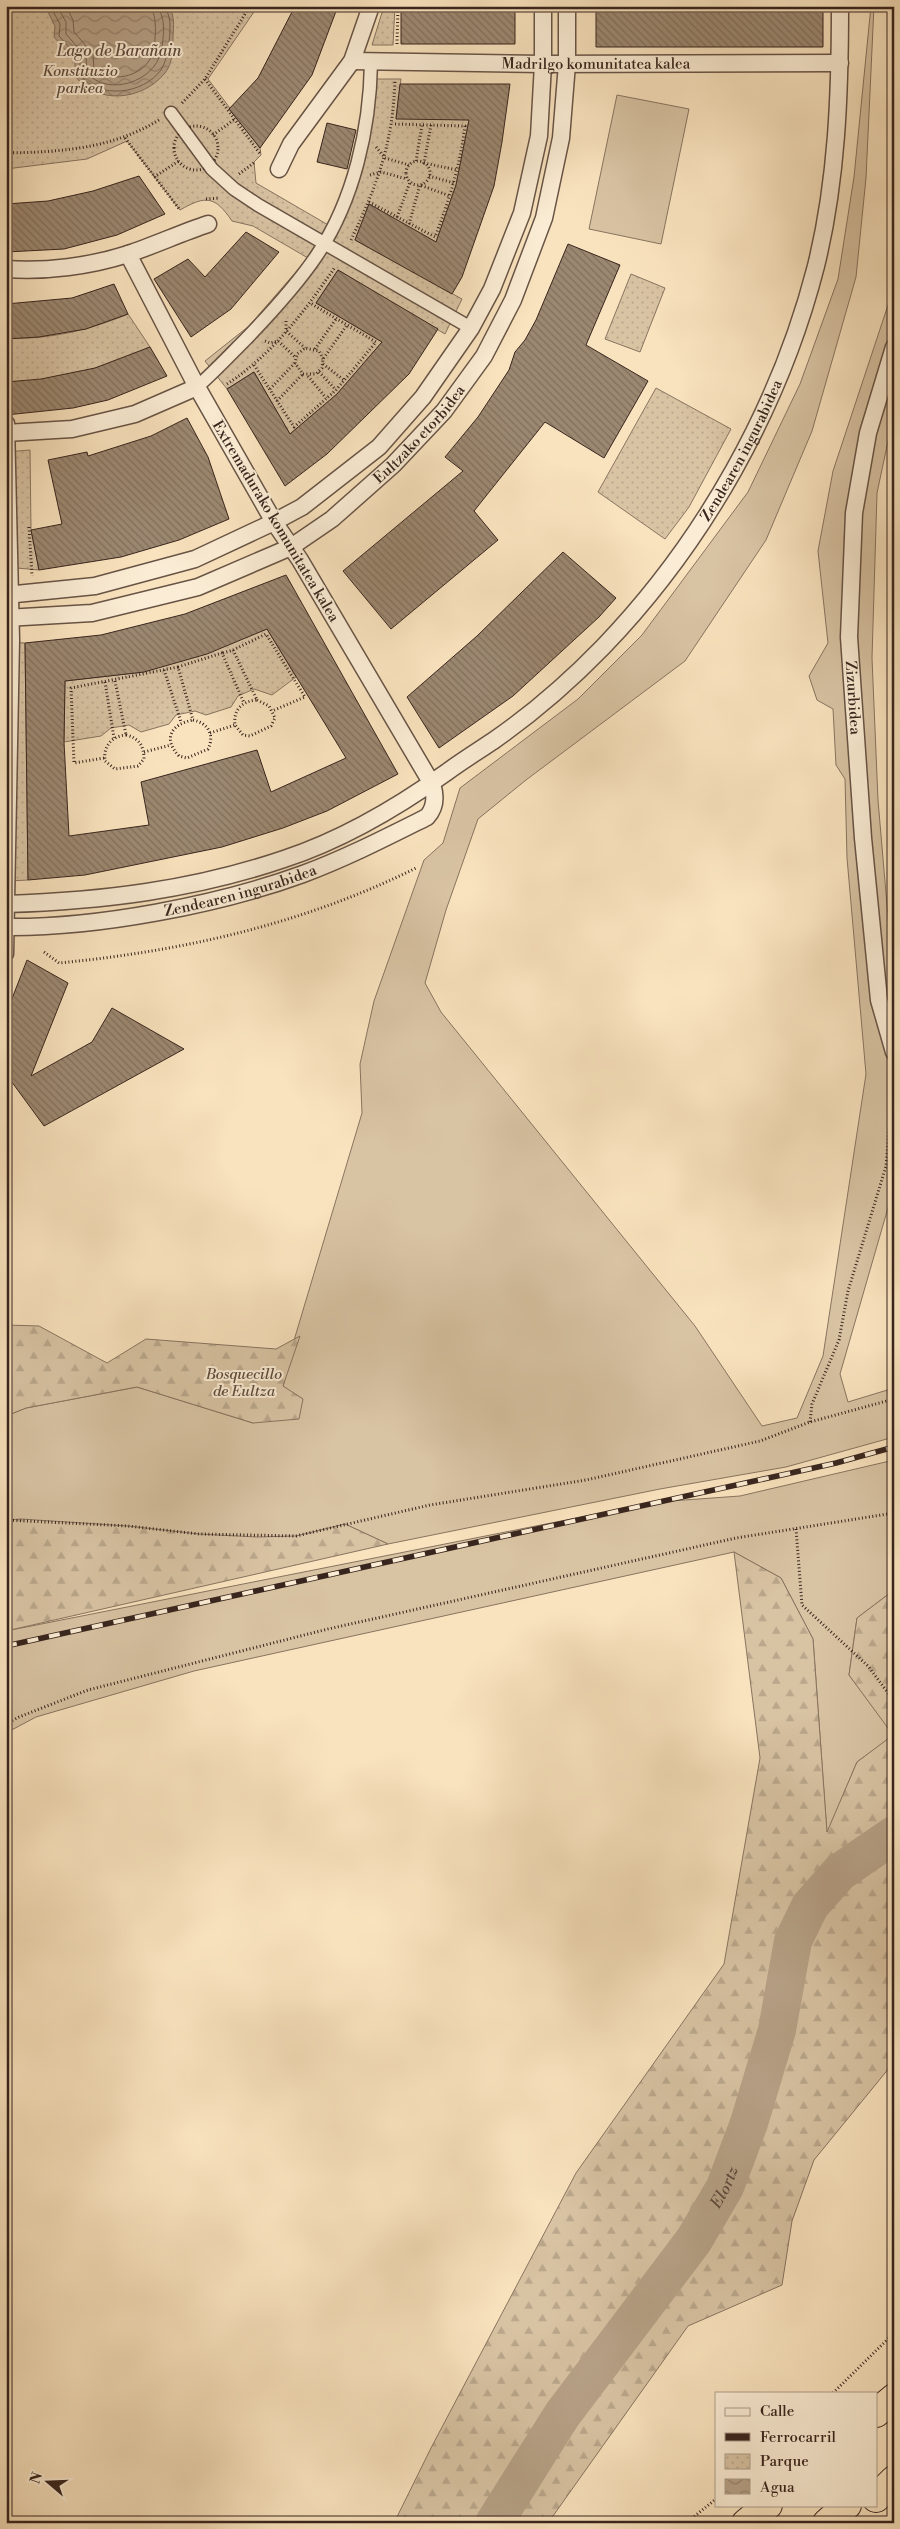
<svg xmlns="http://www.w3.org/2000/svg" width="900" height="2529" viewBox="0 0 900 2529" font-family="'Libre Bodoni',serif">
  <defs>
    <pattern id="forest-firs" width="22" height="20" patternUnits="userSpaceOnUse" patternTransform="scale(1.25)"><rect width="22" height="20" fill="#d8c3a3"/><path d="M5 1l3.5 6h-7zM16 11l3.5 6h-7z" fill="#baa78c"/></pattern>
    <pattern id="park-dots" width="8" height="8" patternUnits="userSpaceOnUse" patternTransform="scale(1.25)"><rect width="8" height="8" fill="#d8c3a3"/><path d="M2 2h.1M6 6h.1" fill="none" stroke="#baa78c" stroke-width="1.8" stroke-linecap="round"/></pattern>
    <pattern id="water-waves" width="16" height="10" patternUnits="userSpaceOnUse" patternTransform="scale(1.25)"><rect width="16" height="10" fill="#b7a288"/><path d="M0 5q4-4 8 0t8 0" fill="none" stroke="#96846f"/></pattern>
    <pattern id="building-back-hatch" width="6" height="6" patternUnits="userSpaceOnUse" patternTransform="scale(1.25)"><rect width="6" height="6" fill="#9c8871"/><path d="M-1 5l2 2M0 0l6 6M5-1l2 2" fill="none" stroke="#806f5c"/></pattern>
  </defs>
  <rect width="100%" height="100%" fill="#f9e3be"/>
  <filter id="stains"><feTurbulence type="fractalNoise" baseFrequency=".004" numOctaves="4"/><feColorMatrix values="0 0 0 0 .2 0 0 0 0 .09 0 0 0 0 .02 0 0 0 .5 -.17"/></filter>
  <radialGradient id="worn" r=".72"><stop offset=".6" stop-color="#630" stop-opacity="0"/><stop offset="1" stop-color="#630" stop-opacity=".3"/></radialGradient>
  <path fill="#d8c3a3" stroke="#887460" d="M871 6H874L866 178 856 277 812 431 766 540 685 661 526 780 478 819 446 910 425 983 441 1012 695 1326 762 1426 797 1418 823 1356 866 1074 847 858 845 779 836 765 833 709 817 700 809 676 828 643 818 551 833 471 894 287V413L877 493 872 658 878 800 894 987V1187L840 1374 848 1402 894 1388V1437L786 1467 660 1489 388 1544 345 1524 295 1538 214 1537 6 1522V1416L26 1408 137 1387 253 1423 303 1399 283 1387 295 1337 362 1113 360 1064 374 1001 424 860 443 843 460 788 578 699 642 635 748 492 800 384 838 279 854 177Z
    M617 95 689 109 661 244 589 229Z
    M894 1460V1590L857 1618 849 1675 894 1735 857 1762 827 1834 813 1639 781 1578 734 1552 194 1671 36 1717 6 1733V1631L657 1502 740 1496Z"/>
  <path fill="url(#forest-firs)" stroke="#887460" d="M6 1325 39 1326 107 1363 146 1339 276 1349 300 1336 283 1386 303 1399 299 1419 253 1423 137 1387 26 1408 6 1416Z
    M21 1519 128 1526 199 1534 257 1537 296 1536 345 1524 388 1544 6 1631V1520Z
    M734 1552 781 1578 813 1639 827 1832 857 1762 893 1735 849 1675 857 1618 894 1590V2062L814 2160 792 2221 782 2285 688 2326 548 2523H394L431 2448 576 2173 724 1964 760 1758Z"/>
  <path fill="url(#park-dots)" stroke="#887460" d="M6 6H258L208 79 260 148 261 155 254 162 256 183 330 226 354 171 371 79H401L396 118 469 120 456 185 436 242 369 204 355 240 462 299 445 334 338 270 316 303 382 342 337 394 290 434 254 372 227 389 205 361 249 326 308 258 253 226 232 221C215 196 206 195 180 210L127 141 87 159 6 169Z
    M384 6H395L393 45H372Z
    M631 274 665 288 640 352 605 339Z
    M128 314 150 347C109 365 52 386 6 381V338C48 340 90 330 128 314Z
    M656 388 731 429 689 507 665 539 598 492Z
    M30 450 31 530 39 570 6 567V452Z
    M267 629 296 677 272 695 254 689 238 696 231 707 206 715 195 711 176 715 169 724 141 732 129 725 111 728 101 736 64 742 65 681 144 672Z
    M6 642 25 643 28 880 9 881H6Z"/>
  <path fill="url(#water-waves)" stroke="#84705e" d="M45 6H170C174 17 174 25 173 36 173 48 173 63 165 73 142 101 97 105 75 76V61L54 37 55 26Z"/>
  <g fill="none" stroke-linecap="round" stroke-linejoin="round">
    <path stroke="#786453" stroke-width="1" d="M50 6 60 24 59 36 80 59V75C100 100 143 94 161 70 168 60 172 29 169 17 168 13 166 10 165 6
      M57 6 66 22V34L86 57 87 73C108 97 154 82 161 52 163 43 165 26 162 17 161 13 159 11 159 6
      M66 6 73 20 74 32 93 54 94 70C114 85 149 75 154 49 155 41 156 29 155 21 155 16 152 12 152 6"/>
    <path stroke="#b7a288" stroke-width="38" id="s1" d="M494 2523 562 2415 694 2240 725 2187 749 2123 777 2030 793 1941 810 1906 840 1872 894 1835"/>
  </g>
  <path fill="url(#building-back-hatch)" stroke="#38251e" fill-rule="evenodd" d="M295 6H338L312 75 260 148 229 109 258 78Z
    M401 6H515V44H401Z
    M596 6H823V47H596Z
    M400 84H510L502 142 494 186 462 277 452 294 355 240 369 204 436 242 456 185 469 120 396 119Z
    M327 123 356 130 347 169 317 162Z
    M139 176 165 214 117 235 64 249 6 252V204L48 201 93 191Z
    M246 232 279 252 231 309 191 337 154 279 188 259 205 277Z
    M568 244 620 265 586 345 648 381 604 458 545 422 474 511 498 540 391 629 343 571 463 471 445 457 478 417 509 370 515 352 525 340 536 320Z
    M338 270 438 329 409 374 327 454 285 486 227 389 254 372 290 434 337 394 382 342 316 303Z
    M114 284 128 314 86 329 39 337 6 339V304L72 298Z
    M150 347 167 376 108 400 73 408 6 415V382L41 379 95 368Z
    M187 418 208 457 229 519 179 540 121 557 39 570 31 530 62 524 48 460 87 452 88 456 151 436Z
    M563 552 616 598 599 617 513 696 439 748 407 697 477 636Z
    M286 575 398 774 327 811 283 828 222 847 85 875 28 880 25 643 101 635 185 614ZM267 629 346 758 271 792 257 750 141 782 149 825 69 836 64 742 65 681 144 672 207 654Z
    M27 960 68 983 31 1076 92 1042 112 1008 184 1049 44 1126 6 1074V1014Z"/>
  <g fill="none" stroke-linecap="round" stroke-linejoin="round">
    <g stroke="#685446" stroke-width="15">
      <path id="pedestrian" d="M171 113 212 169 234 189 258 205 471 328
        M197 387C214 372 230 355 246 339 271 313 297 285 317 255 354 200 370 128 371 63
        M7 954 13 640 8 423"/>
    </g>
    <g stroke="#685446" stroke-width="19">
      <g id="minor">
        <path id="s2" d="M352 61 543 64 840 63"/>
        <path d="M279 169 291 144 352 61 371 6"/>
        <path d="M6 269C46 272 91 266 128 254 155 245 181 233 208 224"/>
        <path id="s3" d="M894 347 868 433 854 513 849 637 863 838 879 1000 894 1052"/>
        <path d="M6 433 72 429 135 414 197 387"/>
        <path d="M6 595 95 586 195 559 274 522 302 507 379 447 423 397 471 328 492 289 522 213 539 136 543 64V6"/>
        <path id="s4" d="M6 618 92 613 198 587 291 547 332 519 393 465 444 411 484 356 513 300 544 218 561 138 567 64V6"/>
        <path id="s5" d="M6 904C102 901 193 890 284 859 342 840 398 807 447 772 462 761 478 751 493 741 532 714 570 681 603 647 704 542 780 407 816 266 837 181 840 94 840 6"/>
        <path id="s6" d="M6 927C97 928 218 905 303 874 346 858 387 837 427 817 436 807 436 796 432 784L300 560 274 522 197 387 128 254"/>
      </g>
    </g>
    <g stroke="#38251e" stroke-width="30">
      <path id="motorway" d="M876 2413 894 2398
        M876 2498 894 2480
        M746 2523 768 2505
        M827 2523 847 2505"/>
    </g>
    <path stroke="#38251e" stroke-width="3" stroke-dasharray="1 2.5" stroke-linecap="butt" d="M397 44 398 6
      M205 79 261 155
      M182 103 205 79 250 6
      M431 125 424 163 457 170
      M174 148a22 22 0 1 1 44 0a22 22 0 1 1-44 0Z
      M213 135 235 119
      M125 138 180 210
      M376 147 385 158 409 165
      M6 153C61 152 111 149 159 120
      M416 161 422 125
      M406 173a12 12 0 1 1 24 0a12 12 0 1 1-24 0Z
      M239 174 255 162
      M370 175 381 172 407 179
      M429 176 454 183
      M154 177 179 161
      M206 199 220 198
      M369 202 435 237C449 201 460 166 465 126L393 124
      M397 217 410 182
      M409 224 420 185 450 196
      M351 240C378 183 393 143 395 80
      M286 321V331L305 348
      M265 341 270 343 278 341 296 358
      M315 349 336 319
      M323 359 319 351 305 348 297 354 295 363 303 374H316L322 368 323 359 347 325
      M323 364 344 380
      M254 365 294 427 336 390 376 342 310 303
      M319 372 336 390
      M308 376 326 398
      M227 384C272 355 305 311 335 267
      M270 389 295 363
      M277 401 303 374
      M29 527 32 576
      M233 650 266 634 305 697 272 711
      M223 653 233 650 257 700
      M178 667 222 653 244 703
      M164 670 181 722
      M115 681 126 735
      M105 682 114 738
      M257 700 269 706 275 718 271 726 250 736 243 735 235 725C233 710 242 701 257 700Z
      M193 720C208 723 215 735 208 749L187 758 179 756C162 738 172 724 193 720Z
      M210 733 235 725
      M126 735C139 738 144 746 144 759L138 766 115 769 105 761C103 746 112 736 126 735Z
      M144 752 171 745
      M104 758 74 763 71 688 178 667 193 720
      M44 952 59 963C184 951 303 924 416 868
      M810 1422 812 1404 839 1340 848 1291 886 1166 894 1074
      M6 1520 128 1526 199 1534 296 1536 430 1505 586 1480 760 1441 810 1422 894 1399
      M796 1529 802 1605 868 1666 894 1701
      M6 1724 19 1717 88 1690 328 1629 736 1538 894 1513
      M833 2393 894 2333
      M686 2523 716 2499"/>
    <use href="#pedestrian" stroke="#fbedd5" stroke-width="12"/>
    <use href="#minor" stroke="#fbedd5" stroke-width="16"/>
    <use href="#motorway" stroke="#f9e3be" stroke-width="28"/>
    <g stroke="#38251e" stroke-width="5.5">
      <path id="rail" d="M6 1646 836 1463 894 1447"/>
    </g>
    <use href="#rail" stroke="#fbedd5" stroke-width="4" stroke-dasharray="11" stroke-linecap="butt"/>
  </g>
  <g text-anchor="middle" stroke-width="4" stroke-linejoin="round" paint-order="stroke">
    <g font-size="15" fill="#38251e" stroke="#fbedd5">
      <text dy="5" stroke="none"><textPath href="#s2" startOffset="244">Madrilgo komunitatea kalea</textPath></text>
      <text dy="5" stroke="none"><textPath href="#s4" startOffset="468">Eultzako etorbidea</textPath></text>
      <text dy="5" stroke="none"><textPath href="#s5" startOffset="910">Zendearen ingurabidea</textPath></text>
      <text transform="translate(276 521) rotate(59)" y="5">Extremadurako komunitatea kalea</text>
      <text dy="5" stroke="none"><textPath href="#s3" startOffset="356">Zizurbidea</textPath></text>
      <text dy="5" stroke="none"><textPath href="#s6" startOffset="238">Zendearen ingurabidea</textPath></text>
    </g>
    <g font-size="15" font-style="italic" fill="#604c3f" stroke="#fbedd5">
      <text x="80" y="76">Konstituzio<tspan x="80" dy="17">parkea</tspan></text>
      <text x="244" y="1379">Bosquecillo<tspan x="244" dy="17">de Eultza</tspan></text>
    </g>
    <g font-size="16" font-style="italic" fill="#5e4a3e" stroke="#fbedd5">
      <text x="119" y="56">Lago de Barañain</text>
      <text dy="6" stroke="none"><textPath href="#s1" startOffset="408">Elortz</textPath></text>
    </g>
  </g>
  <rect width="900" height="2529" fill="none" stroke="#f9e3be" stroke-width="25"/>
  <rect x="8" y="8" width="885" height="2514" fill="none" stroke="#38251e" stroke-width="2.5"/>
  <rect x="12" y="12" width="875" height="2504" fill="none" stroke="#38251e"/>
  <rect x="715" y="2392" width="162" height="115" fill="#fbedd5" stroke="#ad9d8c"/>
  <rect x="725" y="2408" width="25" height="8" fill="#fbedd5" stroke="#ad9d8c"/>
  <text x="760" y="2416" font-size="15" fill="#38251e">Calle</text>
  <rect x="725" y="2433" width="25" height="8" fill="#38251e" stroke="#ad9d8c"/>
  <text x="760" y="2442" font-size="15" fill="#38251e">Ferrocarril</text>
  <rect x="725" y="2454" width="25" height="15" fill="url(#park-dots)" stroke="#ad9d8c"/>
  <text x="760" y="2466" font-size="15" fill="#38251e">Parque</text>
  <rect x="725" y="2479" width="25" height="15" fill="url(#water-waves)" stroke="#ad9d8c"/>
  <text x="760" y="2492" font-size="15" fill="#38251e">Agua</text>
  <g transform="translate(48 2482) rotate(289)" stroke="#fbedd5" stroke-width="4" paint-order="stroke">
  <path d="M0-4L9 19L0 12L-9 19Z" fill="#38251e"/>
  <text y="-8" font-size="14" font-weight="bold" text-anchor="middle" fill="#38251e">N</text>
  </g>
  <rect width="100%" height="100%" filter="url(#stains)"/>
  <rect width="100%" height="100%" fill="url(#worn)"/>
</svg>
